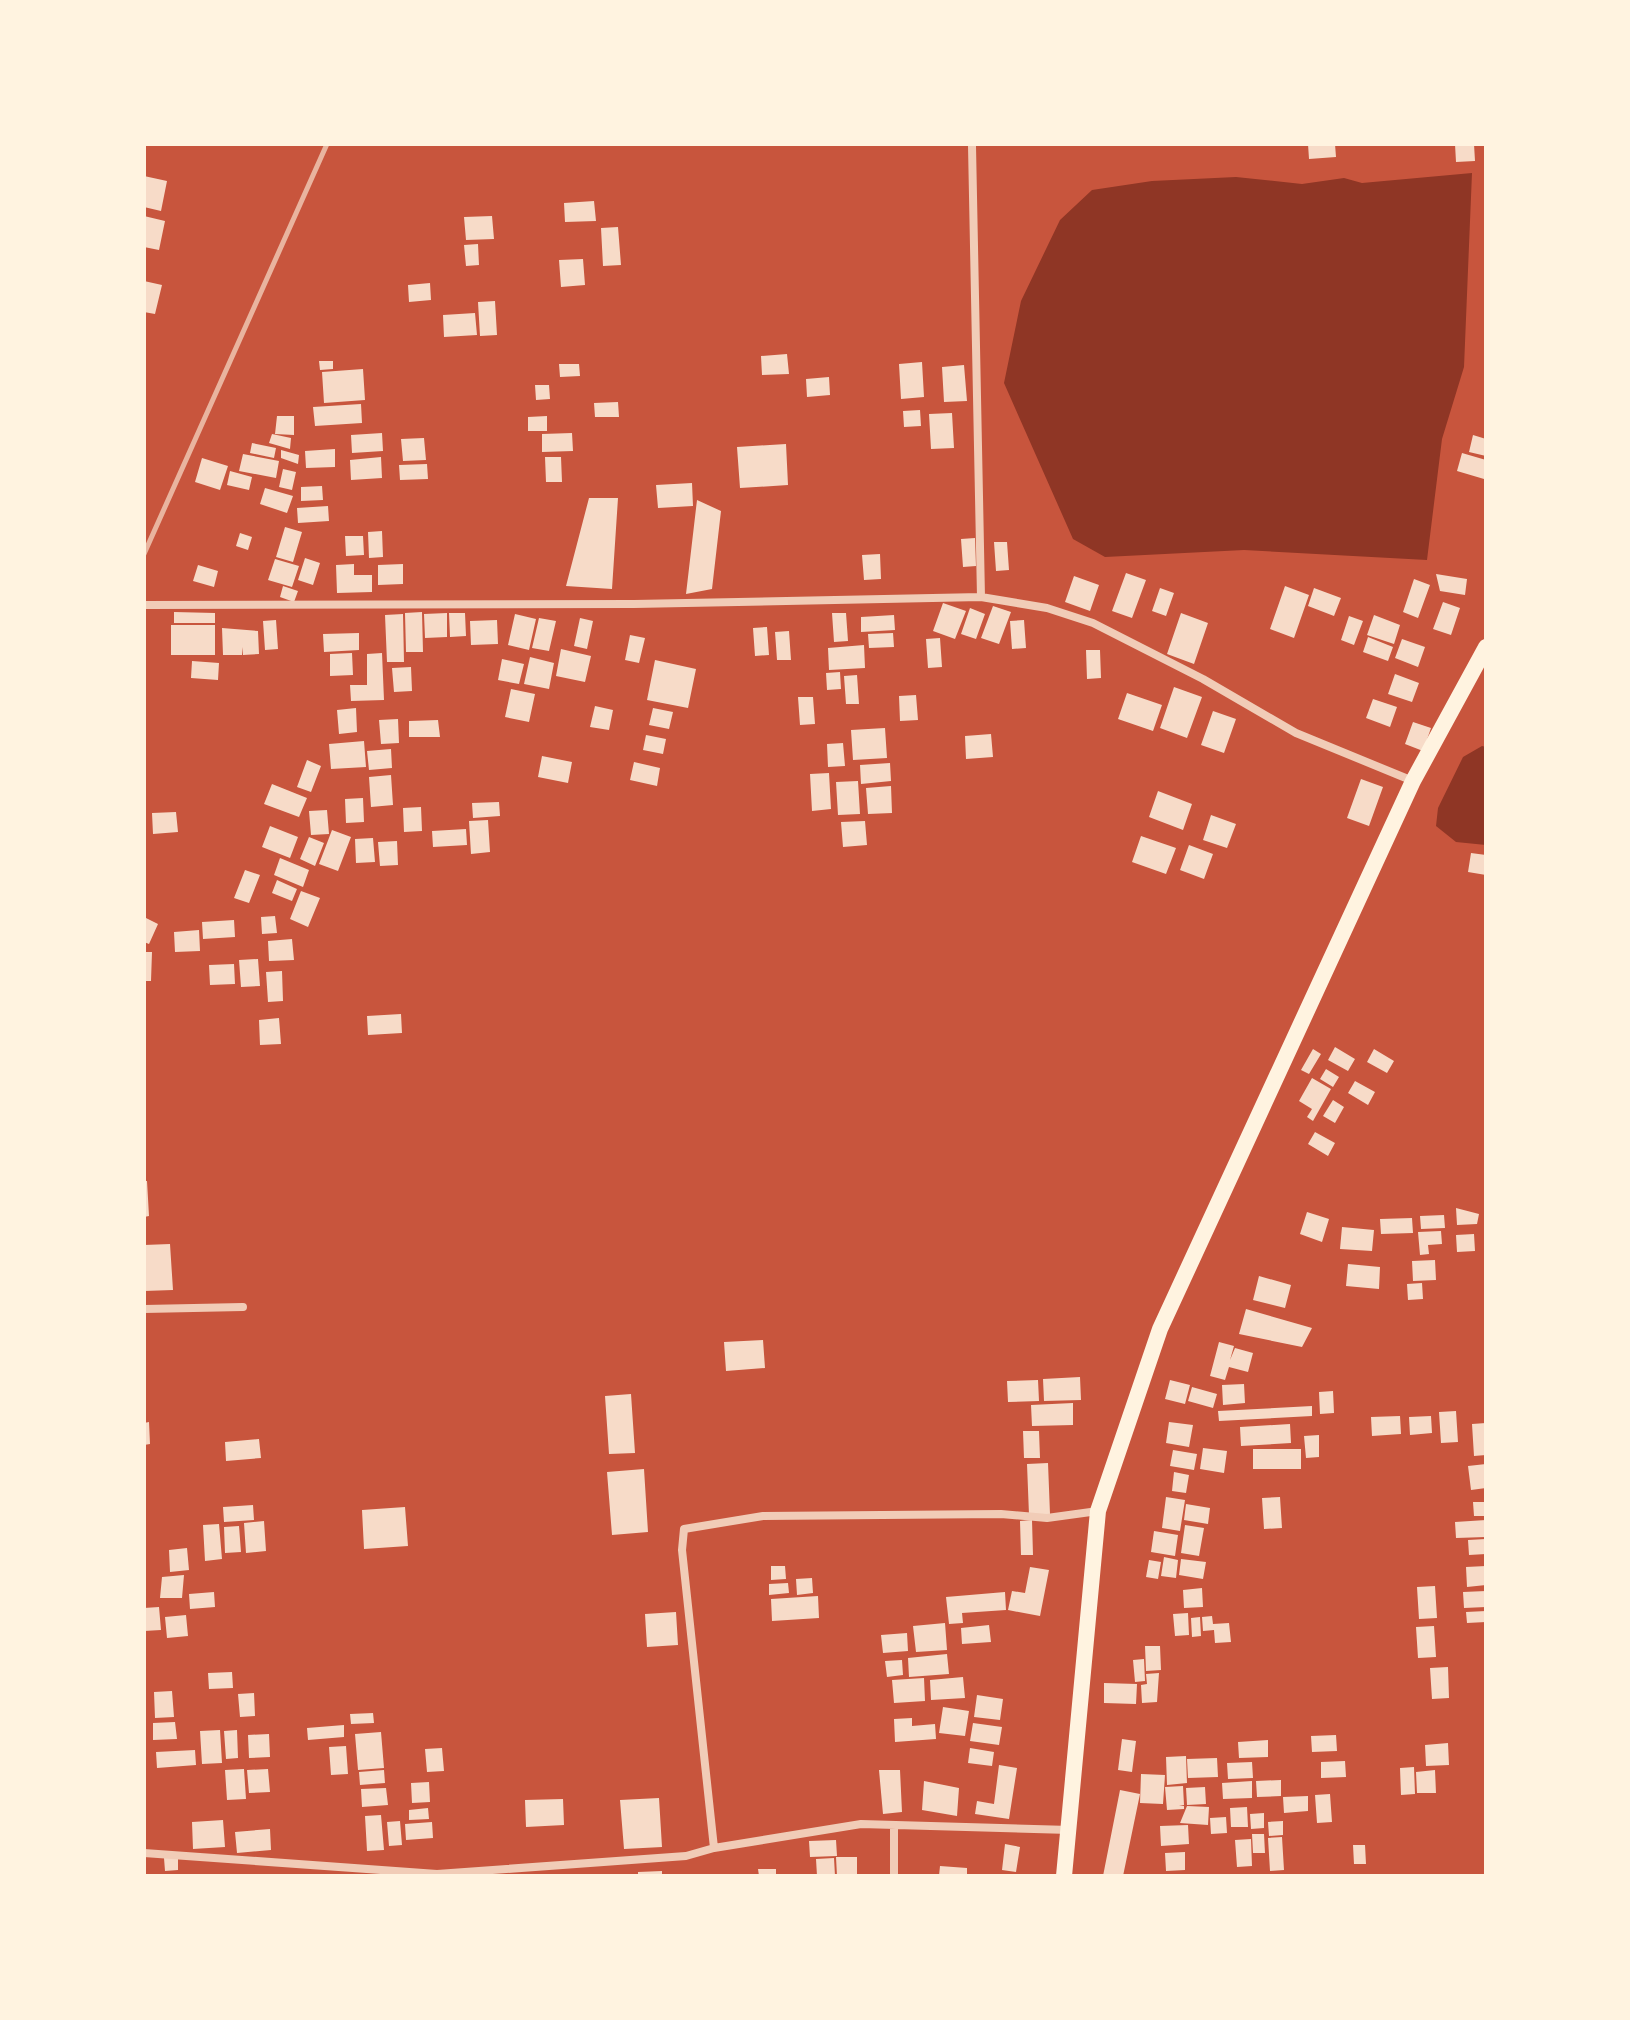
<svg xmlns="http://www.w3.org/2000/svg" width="1630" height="2020" viewBox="0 0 1630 2020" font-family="Commissioner,sans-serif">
  <rect width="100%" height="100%" fill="#c8553d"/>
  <path fill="#8f3625" d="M1472 173 1464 367 1442 439 1427 560 1244 550 1105 557 1073 539 1004 383 1021 301 1060 220 1092 190 1152 181 1236 177 1302 184 1344 178 1362 183Z
    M1482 746 1486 747V845L1456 842 1436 826 1438 808 1463 757Z"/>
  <path fill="#f7dbc8" d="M1308 144H1335L1336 157 1309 159Z
    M1455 144H1474L1475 161 1456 162Z
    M144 176 167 181 161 211 144 207Z
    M594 201 596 221 565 222 564 203Z
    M144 216 165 221 159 250 144 247Z
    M492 216 494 239 466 240 464 217Z
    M618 227 621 265 603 266 601 228Z
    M478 244 479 265 466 266 464 245Z
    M583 259 585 285 561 287 559 260Z
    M144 281 162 285 155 314 144 312Z
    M430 283 431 300 409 302 408 285Z
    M495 301 497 335 480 336 478 302Z
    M475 313 477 335 444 337 443 315Z
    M787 354 789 374 762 375 761 356Z
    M319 361H333V369L320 370Z
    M922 362 924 397 901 399 899 364Z
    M559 364H579L580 376 560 377Z
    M964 365 967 401 944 402 942 367Z
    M363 369 365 400 324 403 322 372Z
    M829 377 830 395 807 397 806 379Z
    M535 385H549L550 399 536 400Z
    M618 402 619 417H595L594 403Z
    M361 404 362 423 315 426 313 407Z
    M920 410 921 426 904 427 903 411Z
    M952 413 954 448 931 449 929 414Z
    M277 416H294V435L275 434Z
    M547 416V431H528V417Z
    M382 433 383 451 352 453 351 435Z
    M572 433 573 451 542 452V434Z
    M272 434 291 438 290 449 269 443Z
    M1473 435 1486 439V456L1469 452Z
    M424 438 426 460 403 461 401 439Z
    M252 443 276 448 274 458 250 453Z
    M786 444 788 485 740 488 737 447Z
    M335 449V467L306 468 305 451Z
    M281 450 299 455 298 464 281 458Z
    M1462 453 1486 460 1484 479 1457 471Z
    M243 454 279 461 276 478 239 471Z
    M381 457 382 478 351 480 350 460Z
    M545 457H561L562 482H546Z
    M202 458 228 466 220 490 195 482Z
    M427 464 428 479 400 480 399 465Z
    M283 469 296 472 292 490 279 487Z
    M230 471 252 477 249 490 227 485Z
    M692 483 693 506 658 508 656 485Z
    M322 486 323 500 301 501V487Z
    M265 488 293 496 287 513 260 504Z
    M589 498H618L612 589 566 586Z
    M697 500 721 511 712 589 686 594Z
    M328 506 329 521 298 523 297 508Z
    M285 527 302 532 293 562 276 557Z
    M382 531 383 557 369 558 368 532Z
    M240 533 252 537 248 550 236 546Z
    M345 536H363L364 555 346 556Z
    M975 538 976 566 963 567 961 539Z
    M994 542H1007L1009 570 996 571Z
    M880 554 881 579 864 580 862 555Z
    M305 558 320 563 313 585 298 580Z
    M275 559 299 566 292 587 268 580Z
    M354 564V575H372V592L337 593 336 565Z
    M403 564V584L378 585V565Z
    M198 565 218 571 214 587 193 581Z
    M1126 573 1146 580 1132 618 1112 611Z
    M1436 574 1467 579 1465 595 1440 591Z
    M1074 576 1099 585 1090 611 1065 602Z
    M1414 579 1430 585 1418 618 1403 612Z
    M283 586 298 591 294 602 280 597Z
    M1285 586 1309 595 1294 638 1270 629Z
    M1160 588 1174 593 1166 616 1152 611Z
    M1314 588 1341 598 1334 616 1308 606Z
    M1443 602 1460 608 1451 635 1433 629Z
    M943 603 966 611 955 639 933 631Z
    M993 606 1011 612 999 644 981 638Z
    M970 608 985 614 976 639 961 634Z
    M174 612 215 613V623H174Z
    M422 612 423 652H406L405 613Z
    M447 613V637L425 638 424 614Z
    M449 613H465L466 636 450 637Z
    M832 613H846L848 641 834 642Z
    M1181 613 1208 623 1194 664 1167 654Z
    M403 614 404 662H387L385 615Z
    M515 614 536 619 529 650 508 645Z
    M894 615 895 630 861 632V617Z
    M1374 615 1400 625 1394 644 1367 635Z
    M1349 616 1363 621 1354 645 1341 640Z
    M539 618 556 621 549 651 532 648Z
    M580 618 593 621 587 649 574 646Z
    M276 620 278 649 265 650 263 621Z
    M497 620 498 644 471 645 470 621Z
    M1024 620 1026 648 1012 649 1010 621Z
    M171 625H215V655H171Z
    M767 627 769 655 755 656 753 628Z
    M222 628 258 631 259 654 243 655V647L242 655H223Z
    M789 631 791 660H777L775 632Z
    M359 633V650L324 652 323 634Z
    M893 633 894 647 869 648 868 634Z
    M630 635 645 638 639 663 625 660Z
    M1368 637 1393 647 1388 661 1363 652Z
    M940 638 942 667 928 668 926 639Z
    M1402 639 1425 647 1418 667 1395 658Z
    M864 645 865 668 829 670 828 648Z
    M561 649 591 656 585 682 556 676Z
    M1086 650H1100L1101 678 1087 679Z
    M352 653 353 675 330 676V654Z
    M382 653 384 700 351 701 350 685H367V654Z
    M530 657 554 663 549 689 524 684Z
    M502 659 524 664 519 684 498 680Z
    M655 660 696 669 688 708 647 700Z
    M192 661 219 663 218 680 191 678Z
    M411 667 412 691 394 692 392 668Z
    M840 672 841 689 827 690 826 673Z
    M1395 674 1419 683 1412 702 1388 694Z
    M857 675 859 704H846L844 676Z
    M1174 687 1202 697 1187 738 1160 728Z
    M511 689 535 694 529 722 505 717Z
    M1127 693 1162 705 1153 731 1118 719Z
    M916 695 918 720 900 721 899 696Z
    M798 697H813L815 724 800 725Z
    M1373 699 1397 707 1390 727 1366 718Z
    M595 706 613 710 609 730 590 727Z
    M356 708 357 732 339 734 337 710Z
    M653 708 673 712 669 729 649 725Z
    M1213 711 1236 719 1224 753 1201 745Z
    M398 719 399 743 381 744 379 720Z
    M438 720 440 737H409V721Z
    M1413 722 1431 728 1423 751 1405 744Z
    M885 728 887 758 853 760 851 730Z
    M991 734 993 757 966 759 965 736Z
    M646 735 666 739 663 754 643 750Z
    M364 741 366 767 331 769 329 744Z
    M843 743 845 766 828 767 827 744Z
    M391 749 392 768 369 770 367 751Z
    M542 756 572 762 568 783 538 777Z
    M307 760 321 766 311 792 297 787Z
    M634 762 660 768 657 786 630 780Z
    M890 763 891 781 861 784 860 765Z
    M829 773 831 809 812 811 810 774Z
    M391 775 393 805 371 807 369 777Z
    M1361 779 1383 787 1369 826 1347 818Z
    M858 781 860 814 838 815 836 782Z
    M272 784 307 798 299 817 264 804Z
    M891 786 892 813 868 814 866 788Z
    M1158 791 1192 804 1183 830 1149 817Z
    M363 798 364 822 346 823 345 799Z
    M499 802 500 816 473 818 472 803Z
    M421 807 422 831 404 832 403 808Z
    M327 810 329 834 311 835 309 811Z
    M176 812 178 832 153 834 152 813Z
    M1211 815 1236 824 1227 848 1203 840Z
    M488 820 490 852 471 854 469 821Z
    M865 821 867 845 843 847 841 822Z
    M270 826 298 837 290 858 262 847Z
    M466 829 467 845 433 847 432 831Z
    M332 830 351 837 338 871 319 864Z
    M1141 836 1176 848 1166 874 1132 862Z
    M309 837 324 843 315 866 300 859Z
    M373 838 375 862 356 863 355 839Z
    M397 841 398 865 380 866 378 842Z
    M1189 845 1213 854 1204 879 1180 870Z
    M1471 853 1486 855V875L1468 872Z
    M280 858 309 870 303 887 274 875Z
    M245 870 260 875 249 903 234 898Z
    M277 880 297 889 292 901 272 893Z
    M301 891 320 898 308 927 290 919Z
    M275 916 277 933 262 934 261 917Z
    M144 917 158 924 149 944 144 942Z
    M234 920 235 937 203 939 202 922Z
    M199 930 200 951 175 952 174 932Z
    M292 939 294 960 269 961 268 941Z
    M144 952H152L151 981H144Z
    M258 959 260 986 241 987 239 960Z
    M234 964 235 984 210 985 209 965Z
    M282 971 283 1001 268 1002 266 972Z
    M401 1014 402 1033 368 1035 367 1016Z
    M279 1018 281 1044 260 1045 259 1020Z
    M1335 1047 1355 1059 1348 1071 1328 1060Z
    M1313 1049 1321 1054 1309 1074 1301 1070Z
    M1374 1049 1394 1061 1387 1073 1367 1062Z
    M1326 1069 1339 1077 1333 1087 1320 1079Z
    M1312 1078 1331 1089 1313 1121 1307 1117 1312 1109 1299 1101Z
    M1355 1081 1375 1092 1368 1105 1348 1093Z
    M1333 1100 1344 1107 1335 1123 1323 1116Z
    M1315 1132 1335 1143 1328 1156 1308 1144Z
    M144 1181H147L149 1216 144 1217Z
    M1456 1208 1479 1214 1477 1224 1457 1225Z
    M1307 1212 1329 1219 1322 1242 1300 1234Z
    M1444 1215 1445 1228 1421 1229 1420 1216Z
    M1412 1218 1413 1233 1381 1234 1380 1219Z
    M1342 1227 1374 1230 1372 1251 1340 1249Z
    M1441 1231 1442 1244 1428 1245 1429 1254 1420 1255 1418 1232Z
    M1474 1234 1475 1251 1457 1252 1456 1235Z
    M170 1244 173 1290 144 1291V1245Z
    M1435 1260 1436 1280 1413 1281 1412 1261Z
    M1348 1264 1380 1267 1379 1289 1346 1286Z
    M1259 1276 1291 1285 1285 1308 1253 1300Z
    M1422 1283 1423 1299 1408 1300 1407 1284Z
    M1246 1309 1312 1328 1302 1347 1239 1334Z
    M763 1340 765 1368 726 1371 724 1342Z
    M1219 1342 1234 1346 1230 1360 1235 1348 1253 1353 1248 1372 1229 1367 1225 1380 1210 1376Z
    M1080 1377 1081 1400 1044 1401 1043 1379Z
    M1038 1380 1039 1401 1008 1402 1007 1381Z
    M1170 1380 1190 1385 1185 1404 1165 1399Z
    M1244 1384 1245 1403 1223 1405 1222 1385Z
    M1192 1387 1217 1394 1213 1408 1188 1401Z
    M1333 1391 1334 1413 1320 1414 1319 1392Z
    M631 1394 635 1453 609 1454 605 1396Z
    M1073 1403V1425L1032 1426 1031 1405Z
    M1312 1406V1416L1219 1421 1218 1411Z
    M1456 1411 1458 1442 1441 1443 1439 1412Z
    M1400 1416 1401 1434 1372 1436 1371 1417Z
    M1431 1416 1432 1433 1410 1435 1409 1417Z
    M149 1422 150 1444 144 1445V1423Z
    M1169 1422 1193 1425 1189 1447 1166 1443Z
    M1486 1423V1455L1474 1456 1472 1424Z
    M1290 1424 1291 1443 1241 1446 1240 1427Z
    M1023 1431H1039L1040 1458H1024Z
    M1319 1435V1457L1306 1458 1304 1436Z
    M259 1439 261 1458 226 1461 225 1442Z
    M1203 1448 1227 1451 1224 1473 1200 1469Z
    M1253 1449H1301V1469H1253Z
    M1173 1450 1197 1454 1194 1470 1170 1466Z
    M1048 1463 1050 1514 1029 1515 1027 1464Z
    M1486 1464V1488L1471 1490 1468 1466Z
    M644 1469 648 1532 612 1535 607 1472Z
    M1174 1472 1189 1475 1186 1493 1172 1491Z
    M1166 1497 1185 1500 1180 1531 1162 1528Z
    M1280 1497 1282 1528 1264 1529 1262 1498Z
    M1473 1502H1486V1516H1474Z
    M1186 1504 1210 1508 1208 1524 1184 1520Z
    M253 1505 254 1520 224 1522 223 1507Z
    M405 1507 408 1546 364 1549 362 1510Z
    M1032 1520 1033 1555H1021L1020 1521Z
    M1486 1520V1537L1456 1538 1455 1522Z
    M264 1521 266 1551 246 1553 244 1523Z
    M219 1524 222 1559 205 1561 203 1525Z
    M1185 1525 1204 1528 1199 1556 1181 1553Z
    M239 1526 241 1552 225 1553 224 1527Z
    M1154 1531 1178 1535 1175 1556 1151 1552Z
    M1486 1539V1554L1469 1555 1468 1540Z
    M187 1548 189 1570 170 1572 169 1550Z
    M1164 1557 1178 1560 1176 1578 1161 1576Z
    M1181 1559 1206 1562 1203 1579 1179 1575Z
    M1149 1560 1161 1562 1158 1579 1146 1577Z
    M771 1566H785L786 1579 771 1580Z
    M1486 1566V1585L1467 1587 1466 1567Z
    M1030 1567 1049 1570 1040 1616 1008 1610 1012 1591 1025 1593Z
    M184 1575 182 1598H160L162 1577Z
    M812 1578 813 1593 797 1595 796 1579Z
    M788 1583 789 1593 769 1595V1584Z
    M1435 1586 1437 1618 1419 1619 1417 1587Z
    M1202 1588 1203 1607 1184 1608 1183 1590Z
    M1486 1591V1607L1464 1608 1463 1592Z
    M214 1592 215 1607 190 1609 189 1594Z
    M1005 1592 1006 1610 962 1613 963 1623 949 1624 946 1597Z
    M818 1596 819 1618 772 1621 771 1599Z
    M159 1607 161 1630 144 1631V1608Z
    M1486 1611V1622L1467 1623 1466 1612Z
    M676 1612 678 1645 647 1647 645 1614Z
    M1188 1613 1189 1635 1175 1636 1173 1614Z
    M186 1615 188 1636 167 1638 165 1617Z
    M1212 1616 1213 1624 1229 1623 1231 1642 1215 1643 1214 1630 1203 1631 1202 1617Z
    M1200 1617 1201 1636 1192 1637 1191 1618Z
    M945 1623 947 1650 916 1652 913 1626Z
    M989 1625 991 1642 962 1644 961 1628Z
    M1434 1626 1436 1657 1418 1658 1416 1627Z
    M907 1633 908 1651 883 1653 881 1635Z
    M1145 1646H1160L1161 1670 1146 1671Z
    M947 1654 949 1674 909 1677 908 1658Z
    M1144 1659 1145 1681 1135 1682 1133 1660Z
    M902 1660 903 1675 887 1677 885 1661Z
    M1448 1667 1449 1698 1432 1699 1430 1668Z
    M232 1672 233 1688 209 1689 208 1673Z
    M1159 1673 1157 1702 1142 1703 1141 1685 1147 1684 1146 1674Z
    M963 1677 965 1698 931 1700 930 1680Z
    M924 1678 925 1701 894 1703 892 1680Z
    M1104 1683 1137 1684 1136 1704 1104 1703Z
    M172 1691 174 1717 155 1718 154 1692Z
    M254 1693 255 1716 240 1717 238 1694Z
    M977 1695 1003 1699 1000 1720 974 1717Z
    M943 1707 969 1711 965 1736 939 1733Z
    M373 1713 374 1723 351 1724 350 1714Z
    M912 1718V1726L935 1724 936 1739 895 1742 894 1719Z
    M175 1722 177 1739 153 1740V1723Z
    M973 1723 1002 1727 999 1745 970 1741Z
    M344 1725V1737L308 1740 307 1728Z
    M220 1730 222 1763 202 1764 200 1731Z
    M237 1730 238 1758 226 1759 224 1731Z
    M381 1732 384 1768 358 1770 355 1734Z
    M269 1734 270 1757 249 1758 248 1735Z
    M1336 1735 1337 1751 1312 1752 1311 1736Z
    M1122 1739 1136 1741 1132 1772 1118 1770Z
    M1268 1740V1757L1239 1758 1238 1742Z
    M1448 1743 1449 1765 1426 1766 1425 1745Z
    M346 1746 348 1774 331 1775 329 1747Z
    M442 1748 444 1771 427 1772 425 1749Z
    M970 1748 994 1752 992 1766 968 1763Z
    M195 1750 196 1765 157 1768 156 1752Z
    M1186 1756 1187 1783 1167 1785 1166 1757Z
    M1217 1758 1218 1777 1188 1778 1187 1759Z
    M1345 1761 1346 1777 1321 1778V1762Z
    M1252 1762 1253 1778 1228 1779 1227 1763Z
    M999 1765 1017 1768 1009 1819 975 1814 977 1801 994 1804Z
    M1414 1767 1415 1794 1401 1795 1400 1768Z
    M244 1769 246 1799 227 1800 225 1770Z
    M268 1769 270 1792 249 1793 247 1770Z
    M384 1770 385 1783 360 1785 359 1772Z
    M879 1770H900L902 1812 883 1814Z
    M1435 1770 1436 1793H1417L1416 1772Z
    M1141 1774 1165 1775 1163 1804 1140 1803Z
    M1281 1780V1796L1257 1797 1256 1781Z
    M924 1781 959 1788 957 1816 922 1810Z
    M1252 1781V1798L1223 1799 1222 1783Z
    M429 1782 430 1802 412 1803 411 1783Z
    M1183 1786 1184 1805H1179L1184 1806V1809L1167 1810 1165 1787Z
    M1205 1787 1206 1804 1187 1805 1186 1788Z
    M386 1788 388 1805 362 1807 361 1789Z
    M1120 1790 1140 1794 1123 1876H1103Z
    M1330 1794 1332 1822 1317 1823 1315 1795Z
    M1308 1796V1811L1284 1813 1283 1797Z
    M659 1798 662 1847 624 1849 620 1800Z
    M563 1799 564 1825 526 1827 525 1800Z
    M1187 1806 1209 1807 1208 1825 1180 1823Z
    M1247 1807 1248 1827H1231L1230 1808Z
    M428 1808 429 1819 409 1820V1810Z
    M1264 1813V1828L1251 1829 1250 1814Z
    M381 1815 384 1850 367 1851 365 1816Z
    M1226 1817 1227 1833 1211 1834 1210 1818Z
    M223 1820 225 1847 193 1849 192 1822Z
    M400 1821 402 1845 389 1846 387 1822Z
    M1283 1821V1835L1269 1836 1268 1822Z
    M432 1822 433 1838 406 1840 405 1824Z
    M1188 1825 1189 1844 1161 1846 1160 1826Z
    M270 1829 271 1850 237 1853 235 1832Z
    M1252 1834H1264L1265 1853H1253Z
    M1282 1837 1284 1870 1270 1871 1268 1838Z
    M1251 1839 1252 1866 1237 1867 1235 1840Z
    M836 1840 837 1856 810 1857 809 1841Z
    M1005 1844 1020 1847 1016 1872 1002 1870Z
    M1353 1845H1365L1366 1864H1354Z
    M1185 1852V1870L1166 1871 1165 1853Z
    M836 1857H857V1876H837Z
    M164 1858H178V1870L165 1871Z
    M834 1858 835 1876H817L816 1859Z
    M940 1866 967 1868V1876H939Z
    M758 1869H776V1876H759Z
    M662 1871V1876H638V1872Z"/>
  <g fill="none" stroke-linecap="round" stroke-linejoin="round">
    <path stroke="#f1ccb7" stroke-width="8" d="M981 597 1047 608 1093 623 1203 679 1296 733 1413 781
      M144 605 634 604 981 597 972 146
      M144 1309 243 1307
      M894 1825V1876
      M714 1848 682 1550 684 1529 763 1516 1001 1514 1047 1518 1098 1511
      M144 1853 437 1874 686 1856 714 1848 861 1824 1070 1830"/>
    <path stroke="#fff3e0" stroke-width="16" d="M1064 1876 1098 1511 1160 1329 1413 781 1486 647"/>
    <path stroke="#e9b49f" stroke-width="5" d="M144 554 327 144"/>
  </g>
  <rect width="1630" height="2020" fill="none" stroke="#fff3e0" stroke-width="292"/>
</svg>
